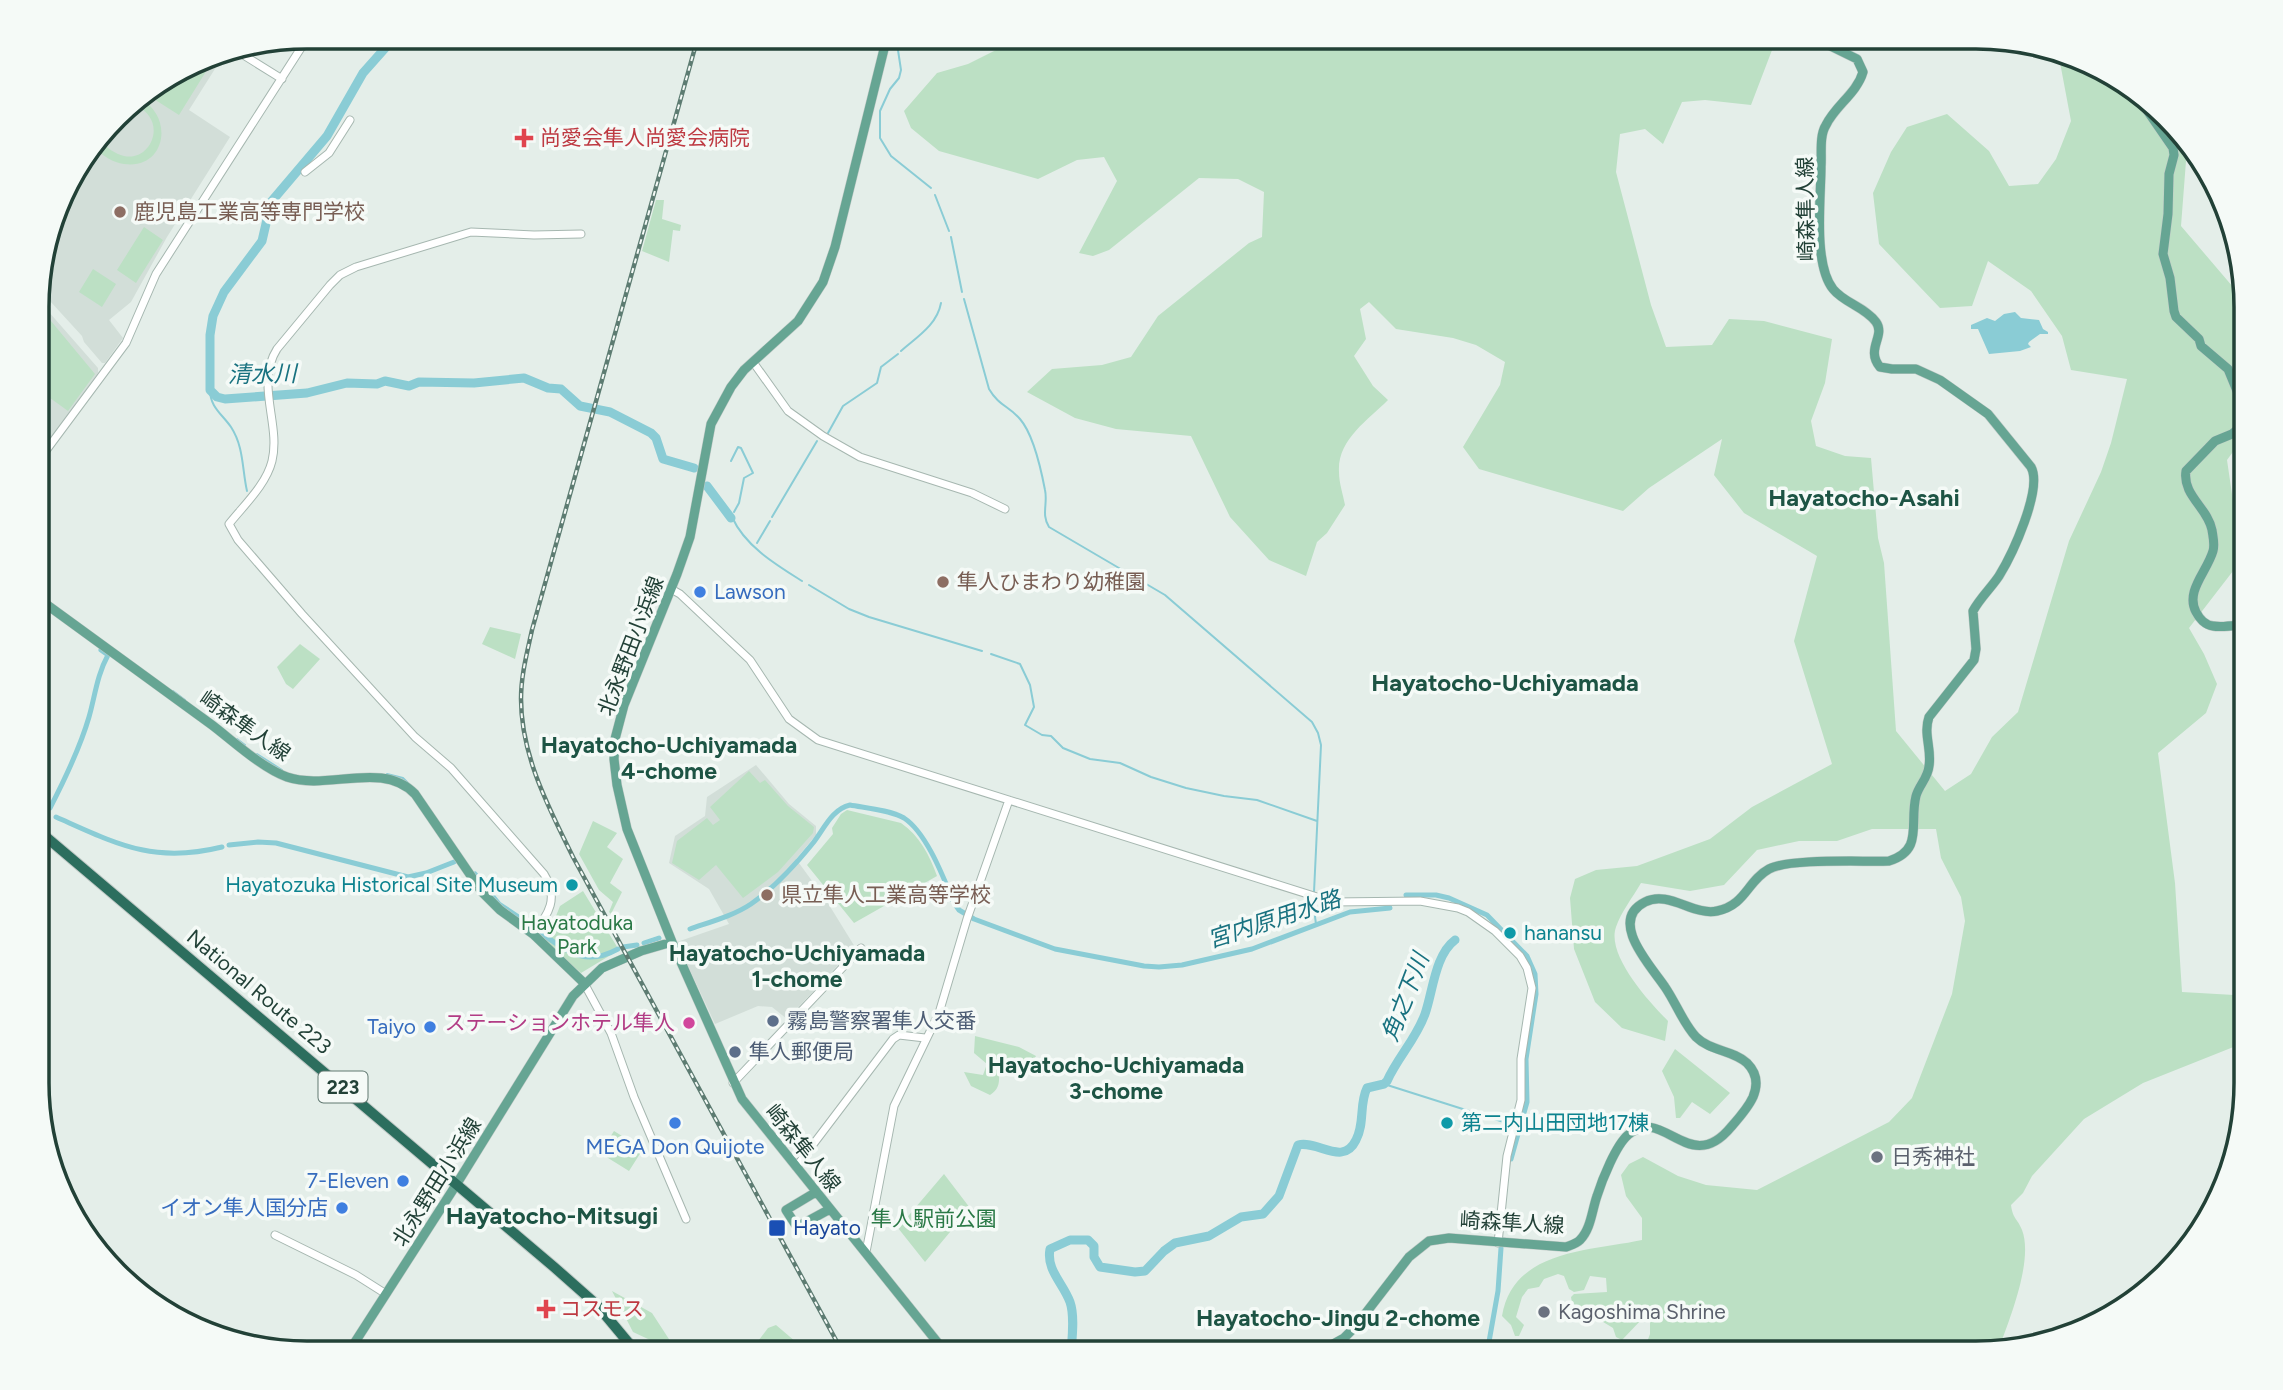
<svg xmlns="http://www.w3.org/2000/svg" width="2283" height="1390" viewBox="0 0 2283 1390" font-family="Figtree,'Noto Sans JP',sans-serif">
  <rect width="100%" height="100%" fill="#e4eee9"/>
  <path fill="#d2ded8" d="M225 53 189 110 230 137 167 237 131 302 109 320 123 338 105 363H102L84 342 82 336 39 289V272L65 187 129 104 204 57Z
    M48 311 98 368V373L39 456V321Z
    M756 765 789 804 816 826V835L796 859 826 900 855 947 787 1019 772 1007 758 1006 715 1024 677 942 729 924 709 889 669 863 675 836 705 816 707 797Z"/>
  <path fill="#bce0c4" d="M1016 37H1777L1751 105 1705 100 1682 102 1663 144 1645 129 1620 134 1616 172 1651 305 1666 347 1712 345 1729 319 1764 321 1832 339 1825 383 1811 421 1816 446 1845 456 1871 458 1878 538 1884 563 1896 731 1945 791 1971 774 1992 737 2018 712 2069 541 2101 472 2111 443 2127 379 2071 370 2062 336 2031 291 1988 261 1972 306 1940 308 1879 244 1873 193 1891 152 1907 127 1947 114 1989 151 2009 186 2038 184 2056 159 2071 121 2059 57 2052 49 2062 51 2126 82 2187 148 2181 226 2233 287 2246 312V434L2227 460 2239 542 2233 571 2189 628 2204 654 2217 684 2206 713 2158 753 2175 883 2182 992 2234 995 2246 964V1042L2143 1083 2084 1119 2032 1176 2023 1193 2011 1205C2013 1220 2018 1219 2022 1230 2033 1258 2012 1313 2002 1340L2005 1349 1993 1353H1643L1650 1334V1320L1643 1318 1622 1340 1616 1337 1613 1328 1572 1303 1571 1297 1574 1294 1607 1292 1606 1278 1590 1276 1584 1290 1574 1292 1569 1289 1564 1276 1558 1274 1544 1279 1539 1287 1528 1289 1522 1297 1516 1317 1524 1325 1519 1336H1515L1511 1325 1502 1316C1513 1249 1591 1251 1642 1240V1218L1626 1196 1621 1175 1629 1164 1643 1157 1678 1176 1706 1185 1757 1190 1889 1122 1912 1098 1952 994 1965 921 1961 897 1941 858 1936 829H1872L1837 841H1799L1757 850 1724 885 1690 891 1641 883C1633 897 1621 912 1616 927 1606 955 1649 1002 1668 1021L1665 1041 1622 1028 1595 1002 1574 949 1570 898 1575 879 1596 870 1637 866 1710 839 1752 807 1832 764 1794 641 1817 556 1744 513 1714 475 1722 439 1649 488 1623 511 1479 469 1463 447 1500 385 1505 362 1476 345 1453 338 1396 329 1369 302 1360 309 1366 339 1354 356 1373 386 1388 400C1368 420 1337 440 1339 472 1339 483 1343 494 1345 505L1327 533 1317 542 1306 576 1269 560 1230 517 1191 436 1116 429 1075 418 1027 392 1052 369 1102 365 1131 357 1158 316 1249 243 1262 237 1264 192 1238 179 1199 178 1109 250 1093 256 1079 253 1117 181 1104 157 1077 160 1038 179 939 151 911 128 904 111 937 73 968 64 1012 42Z
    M209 56 210 65 179 115 146 94Z
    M139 98C175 116 166 170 124 164 113 163 103 155 94 149L99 142C107 147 115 154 124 156 146 161 162 134 149 116 145 110 137 106 131 103Z
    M656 200H664L662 219 681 225 680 231 673 230 669 262 642 251Z
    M144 227 163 240 136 283 117 270Z
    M93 269 116 284 102 307 79 292Z
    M46 315 95 374 68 411 39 390V325Z
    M490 627 521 634 515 659 482 644Z
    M300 644 320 659 293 689 286 684 277 667Z
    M749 771 760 783 765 780 788 806 814 827 813 833 778 872 743 898 716 865 699 880 672 863 677 841 707 818 713 825 720 820 710 807Z
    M847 810 901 823C919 835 930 856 937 876L854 923 807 865 833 834 832 828 841 814Z
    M593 821 617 833 607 847 623 859 610 883 622 892 611 914 609 912 613 902 599 890 579 854Z
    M583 891 619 950 581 973 540 937 556 916 560 906Z
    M975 1036 1019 1047 1036 1056 1024 1077 999 1068C999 1080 1001 1088 990 1095L971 1086 964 1072 983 1075 987 1064 974 1053Z
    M1675 1049 1730 1093 1710 1114 1692 1102 1680 1118H1676L1674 1097 1662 1071Z
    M614 1131 643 1149 629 1171 600 1153Z
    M944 1174 970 1208 925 1262 898 1228Z
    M612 1291 652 1313 678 1353 633 1332Z
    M776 1325 809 1353H749L768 1328Z"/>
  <path fill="#8accd5" d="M2015 312 2021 318 2039 320 2043 329 2048 332V334H2040L2029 342 2028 344 2031 347 2020 351 1989 354 1978 329H1971V325L1987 318 1995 321 2004 314Z"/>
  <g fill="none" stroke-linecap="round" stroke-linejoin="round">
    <path stroke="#8accd5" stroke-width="2" d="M896 37 901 70 899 78 890 89 880 111V138L891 156 931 188
      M935 195 949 231
      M951 237 962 292
      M964 299 989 389C999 406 1009 406 1020 419 1034 435 1041 469 1045 490 1048 503 1041 515 1049 527L1165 595 1312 722 1318 733 1321 745 1314 892
      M901 351C917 337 937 325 941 303
      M210 390C210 407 222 414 231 427 244 447 242 469 247 491
      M828 433 843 406 877 383 881 367 898 354
      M731 461 738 447 741 448 753 473 744 478 739 503 734 512
      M732 517C745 546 775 564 802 581
      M772 517 817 441
      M757 543 770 521
      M809 585 849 609 869 617 982 651
      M991 654 1020 664 1030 685 1034 707 1025 725 1042 735 1051 736 1063 748 1090 759 1120 763 1151 777 1186 788 1224 796 1257 800 1317 821
      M173 691 185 700
      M237 739 245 745
      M257 754 282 770
      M387 774 403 778 412 787
      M1313 902 1316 924
      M1384 1084 1510 1124
      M1519 1127 1520 1128"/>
    <path stroke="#8accd5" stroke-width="5" d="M50 808C65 779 80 748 89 717 95 696 97 675 108 655L101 650
      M56 817C117 844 153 864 222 847
      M229 845 258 842 276 843 408 877 426 873 454 862
      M475 874 499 904 532 926
      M1406 895H1436L1449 898 1487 915 1527 956 1535 974 1536 994 1526 1059 1527 1102 1511 1159
      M690 929C710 922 733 916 751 904 774 888 796 864 813 843 824 829 832 809 850 805 866 808 890 810 904 818 927 833 944 879 954 903L959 910 974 919 1055 949 1144 966 1159 967 1182 965 1252 949 1350 912 1390 908
      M542 934C569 952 585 967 618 949
      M644 943 659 938
      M623 947 637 945
      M1487 1353 1498 1291 1501 1248"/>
    <path stroke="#8accd5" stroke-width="9" d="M395 37 363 73 327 136 271 202 262 241 224 292 213 316 210 335V390L217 397 225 399 307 393 347 383 377 384 385 381 409 386 419 382 474 383 524 378 548 388 561 389 580 406 610 412 651 433 656 438 663 459 694 468
      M707 486 731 518
      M1071 1353C1072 1338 1075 1316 1070 1302 1063 1283 1046 1270 1050 1249L1070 1240H1088L1094 1246V1257L1100 1267 1135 1272 1145 1271 1164 1251 1175 1243 1209 1236 1241 1217 1263 1214 1279 1196 1298 1145C1318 1140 1343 1167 1356 1140 1365 1123 1359 1104 1367 1088L1384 1084 1387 1081C1398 1057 1416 1039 1425 1014 1433 991 1435 955 1455 940"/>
    <g stroke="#a6b7b0" stroke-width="9">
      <path id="minor" d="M237 51 282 79
        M305 172 329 153 350 120
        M753 362 788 411 823 436 860 457 972 493 1005 509
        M39 460 126 343 156 274 308 37
        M671 589 680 594 750 660 789 719 818 740 1333 902 1420 901 1458 908 1468 912 1495 931 1520 956 1527 968 1532 988 1521 1059V1100L1507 1156 1498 1243
        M533 934C549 914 559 898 544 874L451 768 415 737 302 614 238 540 229 524C244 505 266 485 272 461 281 424 255 384 277 349L330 285 340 275 356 267 471 232 534 235 581 234
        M584 983 611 1033 634 1097 686 1219
        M733 1083 861 948
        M796 1167 893 1039 899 1035 925 1038
        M275 1235 356 1275 386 1294
        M866 1252 894 1106 939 1013 967 919 1009 800"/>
    </g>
    <g stroke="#c1cac7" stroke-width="10">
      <path id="major" d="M887 37 835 247 823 282 798 321 744 370 731 387 711 424 690 537 677 574 624 705 615 739 614 759 617 785 627 829 672 942 742 1099 946 1353
        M2133 90 2173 148 2174 155 2169 174 2168 214 2163 254 2170 278 2174 311 2176 317 2199 339 2201 346 2228 369 2242 403 2243 410 2238 429 2232 434 2215 441 2186 471C2182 495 2208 508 2212 530 2213 537 2215 544 2213 551 2207 572 2185 591 2196 612 2199 618 2205 625 2213 626 2223 628 2236 625 2246 624
        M39 599C96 641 154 683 212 725 233 741 262 768 287 777 328 791 382 760 415 794L482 892 500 910 533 934 584 983
        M816 1192 786 1210 797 1227 830 1209
        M348 1353 456 1185 573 996 602 968 641 951 672 942
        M1303 1353 1326 1348 1344 1338 1355 1327 1409 1257 1429 1241 1449 1238 1566 1247C1571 1245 1576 1244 1580 1240 1591 1229 1592 1210 1597 1196 1602 1180 1616 1145 1628 1135 1663 1104 1689 1178 1731 1127 1739 1118 1748 1108 1753 1097 1758 1085 1757 1073 1747 1063 1733 1050 1710 1051 1696 1037 1683 1023 1676 1003 1665 987 1652 967 1607 921 1645 902 1669 890 1693 916 1717 911 1746 905 1747 881 1769 869 1789 858 1863 862 1889 861 1924 850 1909 824 1916 796 1919 785 1928 778 1929 766 1932 749 1923 734 1929 717L1974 660 1976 649 1973 611C1980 598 1991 588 1999 576 2012 555 2043 489 2031 467L1988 414 1940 380 1916 369H1892L1880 367C1865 349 1886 336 1876 322 1865 307 1844 303 1833 289 1813 264 1821 198 1821 167 1822 154 1819 136 1826 125 1835 106 1857 93 1863 72L1857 59 1812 37"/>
    </g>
    <g stroke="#c1cac7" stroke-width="12">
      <path id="highway" d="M39 831 554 1267 597 1305 637 1353"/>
    </g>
    <use href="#minor" stroke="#fff" stroke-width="7"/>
    <use href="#major" stroke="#66a593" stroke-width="9"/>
    <use href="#highway" stroke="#2c6e5e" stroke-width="10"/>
    <g stroke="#5d7c72" stroke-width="4.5">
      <path id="rail" d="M698 37 532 630C527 653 521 675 521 699 521 756 549 808 573 857L843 1353"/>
    </g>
    <use href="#rail" stroke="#f5faf7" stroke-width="2" stroke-dasharray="5" stroke-linecap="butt"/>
  </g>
  <g fill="#e0444e" stroke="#f5faf7" stroke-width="2.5">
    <path d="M520.5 127.5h7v7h7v7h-7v7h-7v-7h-7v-7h7z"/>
    <path d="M542.5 1298.5h7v7h7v7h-7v7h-7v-7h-7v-7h7z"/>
  </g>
  <g fill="#8d6e63" stroke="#f5faf7" stroke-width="2.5">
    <circle cx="120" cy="212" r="7"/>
    <circle cx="943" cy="582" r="7"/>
    <circle cx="767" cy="895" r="7"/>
  </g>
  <g fill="#3f7fe0" stroke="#f5faf7" stroke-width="2.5">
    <circle cx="700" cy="592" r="7"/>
    <circle cx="430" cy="1027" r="7"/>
    <circle cx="675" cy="1123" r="7"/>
    <circle cx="403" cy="1181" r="7"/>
    <circle cx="342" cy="1208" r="7"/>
  </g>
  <g fill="#0f9aa8" stroke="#f5faf7" stroke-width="2.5">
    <circle cx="572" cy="885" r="7"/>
    <circle cx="1510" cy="933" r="7"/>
    <circle cx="1447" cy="1123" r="7"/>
  </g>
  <g fill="#5c6f8a" stroke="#f5faf7" stroke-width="2.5">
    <circle cx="773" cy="1021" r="7"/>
    <circle cx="735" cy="1052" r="7"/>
  </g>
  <circle fill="#d1479c" stroke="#f5faf7" stroke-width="2.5" cx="689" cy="1023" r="7"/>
  <g fill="#6b7280" stroke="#f5faf7" stroke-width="2.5">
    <circle cx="1877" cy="1157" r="7"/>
    <circle cx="1544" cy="1312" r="7"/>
  </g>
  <rect fill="#1a4fb4" stroke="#f5faf7" stroke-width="2.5" x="768" y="1219" width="18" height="18" rx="3.5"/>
  <g text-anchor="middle" stroke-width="7" stroke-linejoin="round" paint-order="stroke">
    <rect fill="#f5faf7" stroke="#617871" stroke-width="2" x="318.5" y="1071.5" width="49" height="31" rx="5"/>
    <g font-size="19" font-weight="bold" fill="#224137">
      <text x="343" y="1094">223</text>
    </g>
    <g font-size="21" fill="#be3a42" stroke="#f5faf7" text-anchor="start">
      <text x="540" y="145">尚愛会隼人尚愛会病院</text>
      <text x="560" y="1316">コスモス</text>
    </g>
    <g font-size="21" fill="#224137" stroke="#f5faf7">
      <text transform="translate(1806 209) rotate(-91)" y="7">崎森隼人線</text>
      <text transform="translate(631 646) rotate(-69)" y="7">北永野田小浜線</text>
      <text transform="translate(245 726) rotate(35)" y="7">崎森隼人線</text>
      <text transform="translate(259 992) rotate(40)" y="7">National Route 223</text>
      <text transform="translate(803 1148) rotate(51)" y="7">崎森隼人線</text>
      <text transform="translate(437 1182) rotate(-58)" y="7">北永野田小浜線</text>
      <text transform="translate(1512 1223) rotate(3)" y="7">崎森隼人線</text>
    </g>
    <g font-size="21" fill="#785e54" stroke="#f5faf7" text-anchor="start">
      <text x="134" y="219">鹿児島工業高等専門学校</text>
      <text x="957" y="589">隼人ひまわり幼稚園</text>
      <text x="781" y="902">県立隼人工業高等学校</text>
    </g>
    <g font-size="21" fill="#366cbe" stroke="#f5faf7" text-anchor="end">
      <text x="714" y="599" text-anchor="start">Lawson</text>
      <text x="416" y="1034">Taiyo</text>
      <text x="675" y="1154" text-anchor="middle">MEGA Don Quijote</text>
      <text x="389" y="1188">7-Eleven</text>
      <text x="328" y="1215">イオン隼人国分店</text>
    </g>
    <g font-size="21" fill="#0d838f" stroke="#f5faf7" text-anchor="start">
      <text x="558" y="892" text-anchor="end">Hayatozuka Historical Site Museum</text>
      <text x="1524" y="940">hanansu</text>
      <text x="1461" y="1130">第二内山田団地17棟</text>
    </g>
    <g font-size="21" fill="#2a7946" stroke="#f5faf7">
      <text x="577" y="930">Hayatoduka<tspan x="577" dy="24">Park</tspan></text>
      <text x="934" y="1226">隼人駅前公園</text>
    </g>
    <g font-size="21" fill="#4e5e75" stroke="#f5faf7" text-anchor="start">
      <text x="787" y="1028">霧島警察署隼人交番</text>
      <text x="749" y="1059">隼人郵便局</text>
    </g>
    <g font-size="21" fill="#b23c85" stroke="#f5faf7" text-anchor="end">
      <text x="675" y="1030">ステーションホテル隼人</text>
    </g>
    <g font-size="21" fill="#5b616d" stroke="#f5faf7" text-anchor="start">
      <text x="1891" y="1164">日秀神社</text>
      <text x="1558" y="1319">Kagoshima Shrine</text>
    </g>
    <g font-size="21" fill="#164399" stroke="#f5faf7" text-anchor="start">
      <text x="793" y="1235">Hayato</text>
    </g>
    <g font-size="23" font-style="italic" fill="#197280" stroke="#f5faf7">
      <text transform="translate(262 374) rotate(-1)" y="8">清水川</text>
      <text transform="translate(1274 919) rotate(-18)" y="8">宮内原用水路</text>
      <text transform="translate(1405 997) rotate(-69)" y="8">角之下川</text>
    </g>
    <g font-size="23" font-weight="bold" fill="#1d5444" stroke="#f5faf7">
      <text x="669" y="753">Hayatocho-Uchiyamada<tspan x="669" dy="26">4-chome</tspan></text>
      <text x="797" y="961">Hayatocho-Uchiyamada<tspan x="797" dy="26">1-chome</tspan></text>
      <text x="1116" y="1073">Hayatocho-Uchiyamada<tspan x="1116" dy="26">3-chome</tspan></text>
      <text x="1338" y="1326">Hayatocho-Jingu 2-chome</text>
    </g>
    <g font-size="24" font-weight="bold" fill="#1d5444" stroke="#f5faf7">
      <text x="1864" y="506">Hayatocho-Asahi</text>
      <text x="1505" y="691">Hayatocho-Uchiyamada</text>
      <text x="552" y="1224">Hayatocho-Mitsugi</text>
    </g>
  </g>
  <path d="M0 0H2283V1390H0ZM307 49H1976A258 258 0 0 1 2234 307V1083A258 258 0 0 1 1976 1341H307A258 258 0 0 1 49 1083V307A258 258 0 0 1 307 49Z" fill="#f5faf7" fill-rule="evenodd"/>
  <path fill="none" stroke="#224137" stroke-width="3.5" d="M307 49H1976A258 258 0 0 1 2234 307V1083A258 258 0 0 1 1976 1341H307A258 258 0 0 1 49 1083V307A258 258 0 0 1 307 49Z"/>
</svg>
